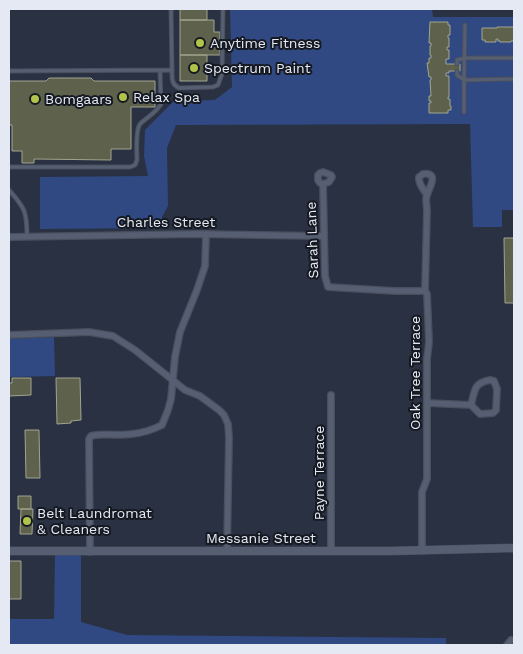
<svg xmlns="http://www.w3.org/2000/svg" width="523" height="654" viewBox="0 0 523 654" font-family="'Work Sans',sans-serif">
  <rect width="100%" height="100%" fill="#293142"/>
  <path fill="#304983" d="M230 9H432L433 17H514V210H502V227H473L470 124 176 125 167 148 168 206 162 217V228L40 229V177L148 176 144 156 145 130 174 101 215 100 232 87Z
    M54 337 55 376 9 377V339Z
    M55 554 81 555V622L127 635 446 638V645H9V619H54Z"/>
  <path fill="#5e624d" stroke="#a1a58f" d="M180 9H207V20H180Z
    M180 20H214V32H220V55H180Z
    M430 22H448V25H450V35H448V38H449V47H447V50H449V59H446V64H460V71H449V73H446V76H449V97H448V99H450V106H451V110H448V113H429V103H431V101H429V96H431L430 80H431V77H429L427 63H429V58H431V55H430V46H431V43H429Z
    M497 27H514V41H511V42H500V41H498V39H496V42H485V40H482V28H497Z
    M180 55H207V81H180Z
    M49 78H91L94 81H155V107H131V149H111V160L34 159V163H22V151H12V125H9V81H46Z
    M504 238H514V303H505Z
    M12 378H31V395L9 396V383H12Z
    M56 378H80L81 420 71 421V423L57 424Z
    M25 430H39L40 478H26Z
    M18 496H31V509H18Z
    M21 509H33L32 534H20Z
    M9 561H21V599H9Z"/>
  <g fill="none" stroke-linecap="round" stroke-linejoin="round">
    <g stroke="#494f5d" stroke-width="5">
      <path id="service" d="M465 25 464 80 514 79
        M457 64V60L465 58H514
        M172 70C172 78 171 84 179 88L213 87 218 85 222 74 223 9
        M9 71 172 70 171 9
        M457 71V75L464 80V112
        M9 167H130L135 165 137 160C137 151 135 131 140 124 147 117 156 113 161 104L160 70
        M9 190C25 208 27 212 27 236"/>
    </g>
    <g stroke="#494f5d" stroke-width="8">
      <path id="minor" d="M323 172 331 175 332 177 329 182 323 184 320 183 318 180V175L320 173Z
        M423 174C440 172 429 188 427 195 424 190 418 184 419 177Z
        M323 184 325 276 328 287 395 291H425
        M9 237 198 234 324 236
        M9 335 89 332 113 336 135 350 185 390 200 396 219 410 224 415 228 424 229 437 227 551
        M490 380 494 381 497 389 496 410 493 413 480 414 471 405C475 391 473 383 490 380Z
        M427 403 471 405
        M422 550V492L427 479V359L429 342 427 294 425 291 427 211 426 199 427 195
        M331 551V395
        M90 552 89 439 91 436C105 433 118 436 132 434 143 433 152 430 162 425L168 410 171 399 175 357 180 332 197 290 205 266 206 234
        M507 645 511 640"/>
    </g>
    <g stroke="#494f5d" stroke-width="9">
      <path id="tertiary" d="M9 551H391L514 548"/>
    </g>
    <use href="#service" stroke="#565f72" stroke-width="3"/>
    <use href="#minor" stroke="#565f72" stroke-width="5.5"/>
    <use href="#tertiary" stroke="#565f72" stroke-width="8"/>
  </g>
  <g fill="#b2c34c" stroke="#151921" stroke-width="2">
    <circle cx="200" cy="43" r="5"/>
    <circle cx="194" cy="68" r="5"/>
    <circle cx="123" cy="97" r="5"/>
    <circle cx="35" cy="99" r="5"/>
    <circle cx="27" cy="521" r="5"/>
  </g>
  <g text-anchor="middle" stroke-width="4" stroke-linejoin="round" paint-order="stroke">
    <g font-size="14" fill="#e4e9f4" stroke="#151921" text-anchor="start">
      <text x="210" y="48">Anytime Fitness</text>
      <text x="204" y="73">Spectrum Paint</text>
      <text x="133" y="102">Relax Spa</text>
      <text x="45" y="104">Bomgaars</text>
      <text x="37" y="518">Belt Laundromat<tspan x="37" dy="16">&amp; Cleaners</tspan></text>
    </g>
    <g font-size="14" fill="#e4e9f4" stroke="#151921">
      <text x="166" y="227">Charles Street</text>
      <text transform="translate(312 240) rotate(-92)" y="5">Sarah Lane</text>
      <text transform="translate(415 373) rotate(-90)" y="5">Oak Tree Terrace</text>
      <text transform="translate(319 473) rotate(-90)" y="5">Payne Terrace</text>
      <text x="261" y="543">Messanie Street</text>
    </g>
  </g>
  <rect width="523" height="654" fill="none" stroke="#e4e9f4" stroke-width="20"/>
</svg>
